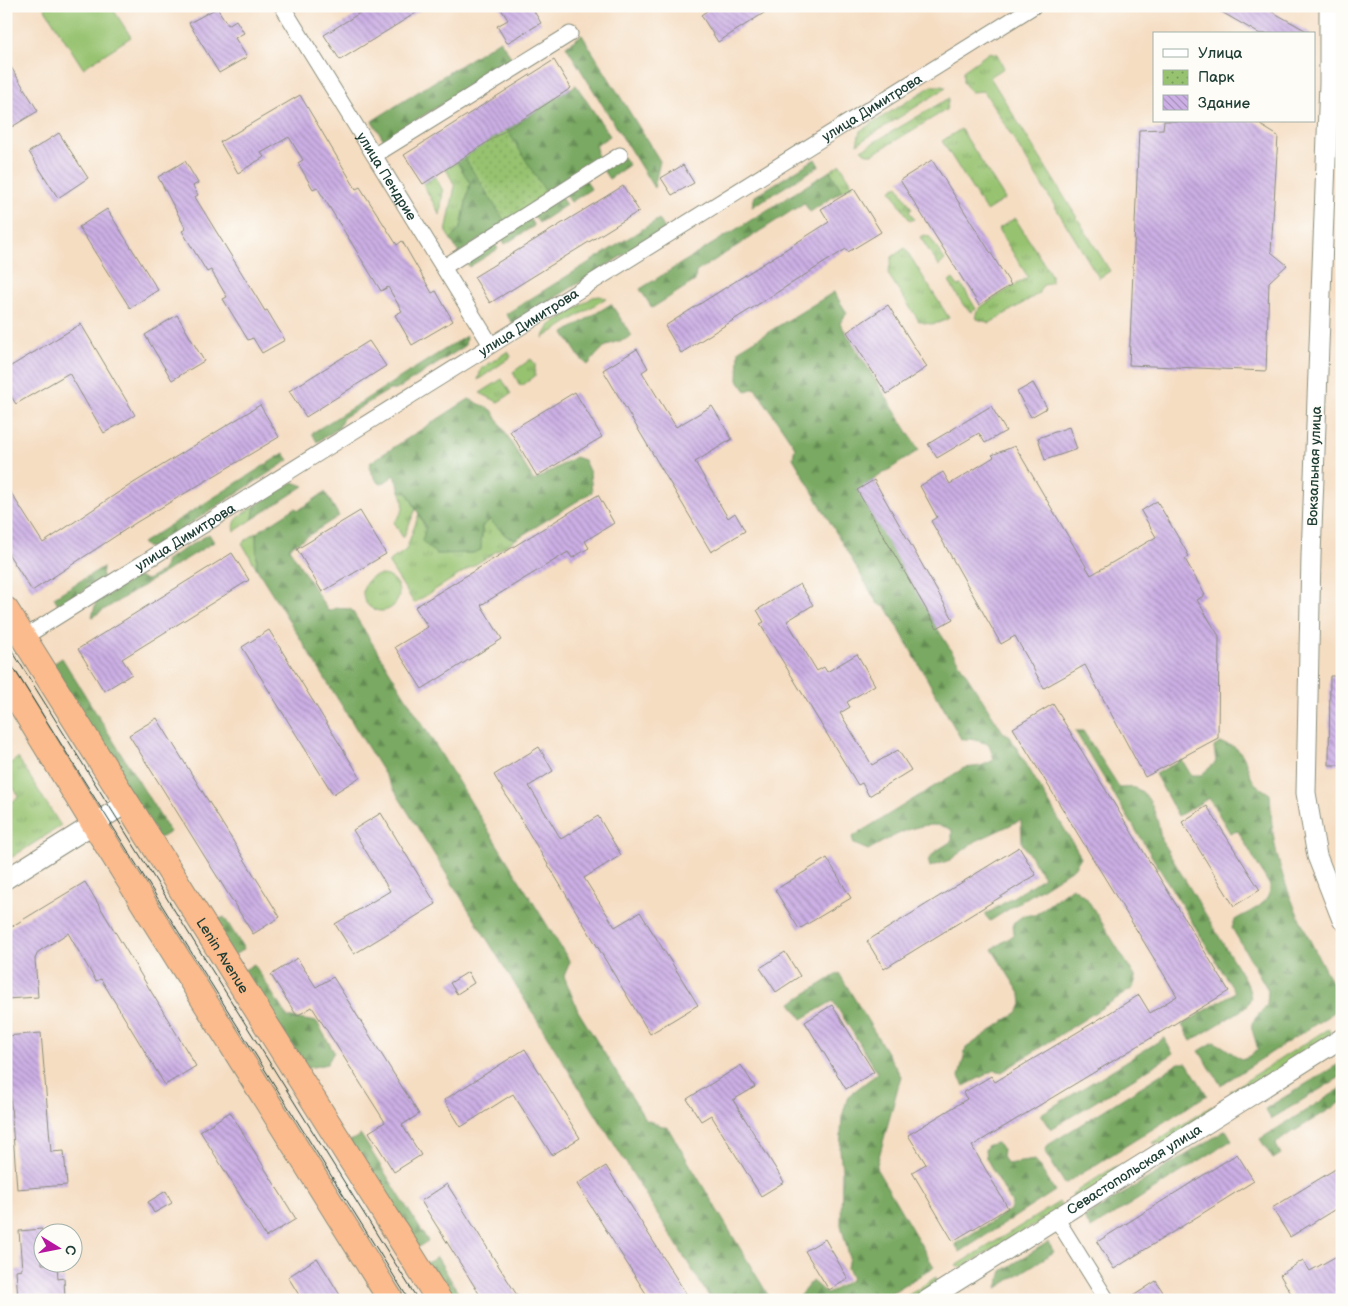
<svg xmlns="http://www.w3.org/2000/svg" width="1348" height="1306" viewBox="0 0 1348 1306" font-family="'Balsamiq Sans',sans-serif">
  <defs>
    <pattern id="grass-tufts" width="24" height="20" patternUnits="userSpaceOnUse" patternTransform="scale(1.25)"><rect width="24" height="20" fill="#97c370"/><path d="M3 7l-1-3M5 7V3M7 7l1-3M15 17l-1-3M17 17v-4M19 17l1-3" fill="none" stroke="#7ba05d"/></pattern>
    <pattern id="forest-firs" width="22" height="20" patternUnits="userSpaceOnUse" patternTransform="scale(1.25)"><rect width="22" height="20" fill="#79a962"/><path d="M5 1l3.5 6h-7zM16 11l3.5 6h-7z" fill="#638b52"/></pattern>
    <pattern id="park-dots" width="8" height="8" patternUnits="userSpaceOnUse" patternTransform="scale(1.25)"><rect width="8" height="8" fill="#97c370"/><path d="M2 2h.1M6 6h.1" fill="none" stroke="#7ba05d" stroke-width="1.8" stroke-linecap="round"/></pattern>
    <pattern id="building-back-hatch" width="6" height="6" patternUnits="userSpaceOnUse" patternTransform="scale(1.25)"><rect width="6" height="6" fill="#ccafe5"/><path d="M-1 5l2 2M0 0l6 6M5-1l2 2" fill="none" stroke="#a590ba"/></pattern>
  </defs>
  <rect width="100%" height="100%" fill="#fdfcf7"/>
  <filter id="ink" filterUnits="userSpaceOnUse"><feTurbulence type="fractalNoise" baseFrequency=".02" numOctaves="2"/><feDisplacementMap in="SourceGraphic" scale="10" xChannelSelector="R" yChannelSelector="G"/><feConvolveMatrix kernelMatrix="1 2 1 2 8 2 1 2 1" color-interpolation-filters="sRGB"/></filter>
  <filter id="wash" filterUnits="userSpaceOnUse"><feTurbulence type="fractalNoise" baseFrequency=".0096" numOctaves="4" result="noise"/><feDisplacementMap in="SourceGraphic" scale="20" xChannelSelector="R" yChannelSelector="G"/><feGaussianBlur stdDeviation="1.12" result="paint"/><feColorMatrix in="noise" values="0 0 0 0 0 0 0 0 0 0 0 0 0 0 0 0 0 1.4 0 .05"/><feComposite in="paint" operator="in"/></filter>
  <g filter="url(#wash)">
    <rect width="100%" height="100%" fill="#f5ddc2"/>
    <path fill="url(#grass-tufts)" stroke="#5b8052" d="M990 52 997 54 1004 68 990 77 1110 271 1099 278 984 91 971 92 963 82V71Z
      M932 86H942L946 88 857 144 860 131Z
      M949 98 946 110 873 154H867L861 150Z
      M961 129 1005 199 986 211 942 141Z
      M457 162 470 182 461 227 451 240 446 232 455 186 446 169Z
      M840 164 853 185 842 191 830 171Z
      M435 176 443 191 440 215 423 184Z
      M898 186 912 209 909 211 914 219 910 221 891 190Z
      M1015 218 1051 275V282L1042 286 1038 294 990 323 977 319 976 313 982 306 1028 277 998 229Z
      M924 235 929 236 945 260 939 266 920 237Z
      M905 248 949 318C938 324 931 326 919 321L888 274 892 257Z
      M953 279 958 286 962 285 976 309 971 312 964 306 949 282Z
      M600 296 606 298 543 338 550 325 593 297Z
      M508 351 511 357 478 380 481 369Z
      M531 359 535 364V376L523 385 519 384 513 372Z
      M502 379 511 394 498 402 480 393Z
      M400 491 407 492 416 509 403 538 394 522C404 512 406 504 400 491Z
      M255 506 253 519 235 531C231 518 246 512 255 506Z
      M419 514 436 554 473 553 482 538V526L490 520 506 536 516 539 414 603 388 562 406 550Z
      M256 533 257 569 242 543Z
      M363 593a18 18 0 1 1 36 0a18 18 0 1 1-36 0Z
      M18 758 61 826 6 861V806L19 797 6 776V766Z
      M1329 1028 1334 1040 1241 1098 1230 1091Z
      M1212 1106 1217 1113 1166 1144 1153 1143Z
      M1116 1166 1112 1179 1077 1201 1072 1194Z
      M1059 1202 1063 1208 961 1268 956 1266Z
      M936 1277 937 1287 915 1300H901Z"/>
    <path fill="url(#forest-firs)" stroke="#4c734b" d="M582 35 660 161 654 188 566 46Z
      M500 40 513 60 384 140 372 121Z
      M576 85 610 136 596 145 598 165 548 196 507 130Z
      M464 157 506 223 459 253 451 240 461 227 470 183 457 162Z
      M623 157 629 165 609 179 603 170Z
      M815 159 819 166 752 207 755 196Z
      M830 171 842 191 810 212 804 203 696 272 695 281 652 308 640 289Z
      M586 180 591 189 571 202 565 194Z
      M560 196 566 205 539 223 533 214Z
      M528 216 534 226 505 244 500 234Z
      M659 219 665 229 513 324 506 314Z
      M492 240 498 249 469 267 463 258Z
      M834 292 847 313 840 323 919 450 858 490 937 628 1003 732 1009 735 1081 857 1074 868 990 921 985 915 1044 877 1022 843 1021 820 976 841 950 860 930 867 928 860 936 851 952 841V830C926 815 892 837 868 850L854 844 852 837 964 768 981 766 994 760 989 744 971 739H961L887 608 877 603 793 458 795 447 755 388 746 391 738 380 739 350Z
      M611 304 632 336C625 341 620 340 613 343 602 346 595 357 588 365L580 358 564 333Z
      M466 336 465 346 396 390H389L343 418 339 428 317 442 312 433Z
      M469 399 492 410 534 481 575 457 584 460 590 473 592 492 516 539 506 536 490 520 482 526 481 550 473 553 436 554 422 541 426 527 407 492 400 491 395 475 382 484 378 483 369 468 371 462Z
      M284 453 289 460 152 548 146 547 142 543Z
      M293 482 304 486 253 519 255 506Z
      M325 492 339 516 289 548 328 611 336 608 351 609 570 962 564 976 578 1011 646 1120 668 1128 771 1300H711L257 569 256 533 295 508 299 510Z
      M209 534 214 542 92 617 96 602 137 577 147 580 163 571 166 560Z
      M103 567 102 580 59 606 54 597Z
      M62 658 170 832 158 839 50 666Z
      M1075 731H1083L1120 788C1127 788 1133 786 1139 790 1152 796 1160 826 1161 840L1248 985 1251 998 1245 1008 1191 1041 1182 1025 1235 992Z
      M1220 743C1245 746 1244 760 1252 779 1255 785 1264 790 1270 794 1271 807 1271 820 1273 833 1281 892 1313 945 1339 997L1336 1011 1221 1085 1199 1051 1214 1042C1224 1046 1231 1053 1241 1059L1250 1056 1258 1050C1250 1018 1246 1030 1267 1005L1268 990 1232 928 1235 920C1249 911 1271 905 1270 886L1238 831 1230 833 1209 798 1178 816 1155 774 1182 760 1191 775H1201L1216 762 1214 747Z
      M1072 887 1086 897 1136 978 1133 988 1002 1072 995 1070 964 1086 959 1077 966 1048 1019 1011 1022 1004 1021 995 992 949 1014 935 1013 923 1024 915H1035Z
      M224 917 244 949 231 957 211 924Z
      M254 964 287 1017 317 1022 334 1052 327 1064 308 1068 241 972Z
      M839 973 901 1076 876 1168 934 1267 880 1300H796L812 1281 827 1294 852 1279 847 1268 849 1256 841 1225 842 1171 840 1150 842 1117 848 1096 878 1073 833 1001 802 1019 791 1003Z
      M1164 1038 1173 1054 1051 1129 1041 1114Z
      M1342 1062V1076L1271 1119 1265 1109Z
      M1179 1063H1187L1207 1095 1065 1184 1045 1152 1048 1145Z
      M1342 1088V1105L1340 1103 1275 1143 1281 1154 1273 1159 1260 1139Z
      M1226 1130 1232 1140 1091 1229 1084 1218Z
      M361 1135 428 1241 415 1249 348 1142Z
      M997 1143 1003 1149 1002 1157 1007 1164 1035 1160 1055 1191 960 1252 955 1244 1010 1210 1012 1204 986 1158 985 1150 988 1145Z
      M1048 1242 1054 1252 997 1288 1002 1271Z
      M437 1257 463 1300H446L424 1265Z"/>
    <path fill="url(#park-dots)" stroke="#5b8052" d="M507 130 548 196 506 223 464 157Z"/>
    <path fill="#97c370" stroke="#5b8052" d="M43 6H111L131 37 83 68Z"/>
    <g id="blocks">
      <path fill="url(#building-back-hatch)" d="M371 6H427L340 60 324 35Z
        M499 6H531L541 23 507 43 497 26 508 20Z
        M714 6H775L718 42 701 15Z
        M1211 6H1262L1312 34H1260Z
        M217 8 228 25 236 20 244 33 235 38 247 57 219 73 189 23Z
        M6 59 38 111 10 128 6 121Z
        M554 60 571 88 423 184 404 155Z
        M300 95 356 189 360 187 397 245 402 241 432 293 436 291 453 321 412 345 395 315 402 311 388 287 381 291 317 187 313 189 298 163 303 160 289 137 261 153 264 157 238 173 220 142Z
        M1164 121H1254L1278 136 1271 252 1287 265 1269 282 1266 371 1129 365 1139 130 1163 129Z
        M59 133 88 178 58 198 29 152Z
        M932 160 1011 285 979 305 900 180Z
        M185 161 198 183 193 186 198 195 195 197 265 311 267 310 285 340 262 353 253 338 248 340 223 299 227 297 211 270 207 272 182 231 186 229 158 177Z
        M683 165 694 183 672 195 661 178Z
        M623 186 639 211 490 303 474 277Z
        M854 189 881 232 848 252 846 249 681 353 665 326 829 222 821 209Z
        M107 209 158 290 130 308 79 227Z
        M888 305 927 367 887 394 847 332Z
        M177 315 204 361 172 380 145 335Z
        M81 324 135 415 104 433 69 373 16 404 6 389V369Z
        M369 341 386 366 306 417 289 391Z
        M637 349 648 368 642 372 676 427 712 406 732 439 695 462 728 518 735 513 745 531 711 552 603 370Z
        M1033 383 1047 408 1031 417 1017 392Z
        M575 392 602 437 537 476 510 431Z
        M260 405 279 437 137 522 32 591 6 550V485L43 543 119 492Z
        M991 406 1006 431 985 443 979 433 937 458 928 444Z
        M1069 427 1077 449 1045 460 1038 438Z
        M1015 446 1091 575 1156 537 1141 511 1157 501 1189 556 1185 559 1205 595 1197 600 1219 636 1218 738 1145 777 1085 665 1044 688 1015 636 1001 644 931 521 937 517 920 486 943 472 950 484 994 457 992 455Z
        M874 480 953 619 937 628 857 490Z
        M598 495 614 523 585 541 589 548 572 558 568 552 481 605 502 639 422 689 395 647 428 627 415 607Z
        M360 511 386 554 322 592 297 549Z
        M232 553 249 580 122 659 132 674 104 691 78 649Z
        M800 584 813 605 787 621 817 671 824 667 827 672 857 654 875 685 847 702 850 707 840 713 872 765 898 750 911 770 869 796 862 783 858 785 760 624 764 622 757 610Z
        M269 630 360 777 333 794 242 647Z
        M1330 676H1342V765H1329Z
        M1053 704 1229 991 972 1146 1008 1208 953 1241 912 1172 926 1164 908 1135 967 1099 963 1093 991 1076 995 1082 1139 995 1150 1013 1177 996 1013 728Z
        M157 718 280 917 253 934 129 735Z
        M539 747 553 771 529 786 561 839 598 816 621 855 584 878 615 927 640 912 698 1005 650 1034 494 775Z
        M1207 806 1260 890 1234 906 1182 822Z
        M381 813 436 904 354 954 335 924 390 891 353 830Z
        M1019 847 1036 875 884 969 867 941Z
        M827 858 851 898 799 929 775 890Z
        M85 882 196 1066 165 1085 101 979 96 981 68 933 38 952 35 959 38 997 6 999V930Z
        M785 952 800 976 776 992 760 968Z
        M297 958 316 987 333 977 419 1114 402 1125 421 1155 394 1172 369 1132 385 1122 312 1007 297 1016 271 975Z
        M468 972 474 983 457 994 450 983Z
        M832 1005 874 1072 846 1089 805 1022Z
        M41 1033 51 1152 64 1151 67 1185 17 1189 6 1036Z
        M525 1049 580 1138 552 1155 513 1094 461 1127 444 1100Z
        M741 1065 755 1087 733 1100 784 1182 761 1196 711 1115 701 1121 687 1099Z
        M230 1112 296 1219 266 1237 200 1131Z
        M1237 1154 1254 1181 1114 1269 1097 1242Z
        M1342 1165V1205L1290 1237 1272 1208Z
        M606 1166 690 1300H650L613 1241 577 1184Z
        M447 1184 483 1241 520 1300H483L455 1255 421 1201Z
        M166 1191 172 1203 154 1213 148 1202Z
        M42 1229V1264H57L58 1279 64 1278 65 1299 18 1300 16 1270 22 1269 19 1231Z
        M825 1239 848 1279 829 1290 805 1251Z
        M1342 1253V1300H1295L1280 1275 1303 1260 1310 1271Z
        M317 1258 324 1269 343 1300H302L288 1277Z
        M1156 1281 1168 1300H1127Z"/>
    </g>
  </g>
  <g filter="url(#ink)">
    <use href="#blocks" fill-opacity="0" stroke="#8a8d7b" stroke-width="1"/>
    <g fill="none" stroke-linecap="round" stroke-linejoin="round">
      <g stroke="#8a8d7b" stroke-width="17">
        <g id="minor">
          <path id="s1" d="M282 6 491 345"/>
          <path d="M375 155 570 34"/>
          <path d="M444 267 620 155"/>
          <path id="s2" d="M23 638 1034 6"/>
          <path d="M1056 1218 1107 1300"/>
        </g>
      </g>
      <g stroke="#8a8d7b" stroke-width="21">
        <g id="tertiary">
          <path d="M1329 6V83L1311 556 1306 793 1317 856 1342 920"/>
          <path d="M6 879 127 803"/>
          <path id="s3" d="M927 1300 1342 1038"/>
        </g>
      </g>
      <g stroke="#8a8d7b" stroke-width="27">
        <g id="trunk">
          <path id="s4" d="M6 610 439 1300"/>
          <path d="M6 680 94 824 391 1300"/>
        </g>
      </g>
      <use href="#minor" stroke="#fff" stroke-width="15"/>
      <use href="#tertiary" stroke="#fff" stroke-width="19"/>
      <use href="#trunk" stroke="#fbbb8d" stroke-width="25"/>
      <path stroke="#1f3d34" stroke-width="1" d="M6 641 418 1300
        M6 656 409 1300"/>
    </g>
  </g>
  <g text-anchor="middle" stroke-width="4" stroke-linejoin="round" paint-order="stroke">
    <g font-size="14" fill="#1f3d34" stroke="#fdfcf7">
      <text dy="5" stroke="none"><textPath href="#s2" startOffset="1001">улица Димитрова</textPath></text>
      <text dy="5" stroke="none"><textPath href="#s1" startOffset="200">улица Пендрие</textPath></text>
      <text dy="5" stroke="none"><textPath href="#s2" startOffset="596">улица Димитрова</textPath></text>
      <text transform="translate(1314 466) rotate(-88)" y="5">Вокзальная улица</text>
      <text dy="5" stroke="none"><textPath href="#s2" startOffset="191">улица Димитрова</textPath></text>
      <text dy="5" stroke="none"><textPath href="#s4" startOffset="408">Lenin Avenue</textPath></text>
      <text dy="5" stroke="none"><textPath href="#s3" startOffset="245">Севастопольская улица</textPath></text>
    </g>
  </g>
  <rect width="1348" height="1306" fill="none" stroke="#fdfcf7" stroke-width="25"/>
  <rect x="1153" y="32" width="162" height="90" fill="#fdfcf7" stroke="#a4b0a9"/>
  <rect x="1163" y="49" width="25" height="8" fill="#ffffff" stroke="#a4b0a9"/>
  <text x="1198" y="58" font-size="15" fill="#1f3d34">Улица</text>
  <rect x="1163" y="70" width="25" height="15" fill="url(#park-dots)" stroke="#a4b0a9"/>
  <text x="1198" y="82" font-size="15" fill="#1f3d34">Парк</text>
  <rect x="1163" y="95" width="25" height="15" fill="url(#building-back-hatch)" stroke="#a4b0a9"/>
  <text x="1198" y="108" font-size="15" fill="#1f3d34">Здание</text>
  <g transform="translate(58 1248) rotate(100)"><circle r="24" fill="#fdfcf7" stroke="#a4b0a9"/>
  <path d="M0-4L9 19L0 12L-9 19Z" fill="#b5179e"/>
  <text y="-8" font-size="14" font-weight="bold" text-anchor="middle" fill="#1f3d34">С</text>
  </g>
</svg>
